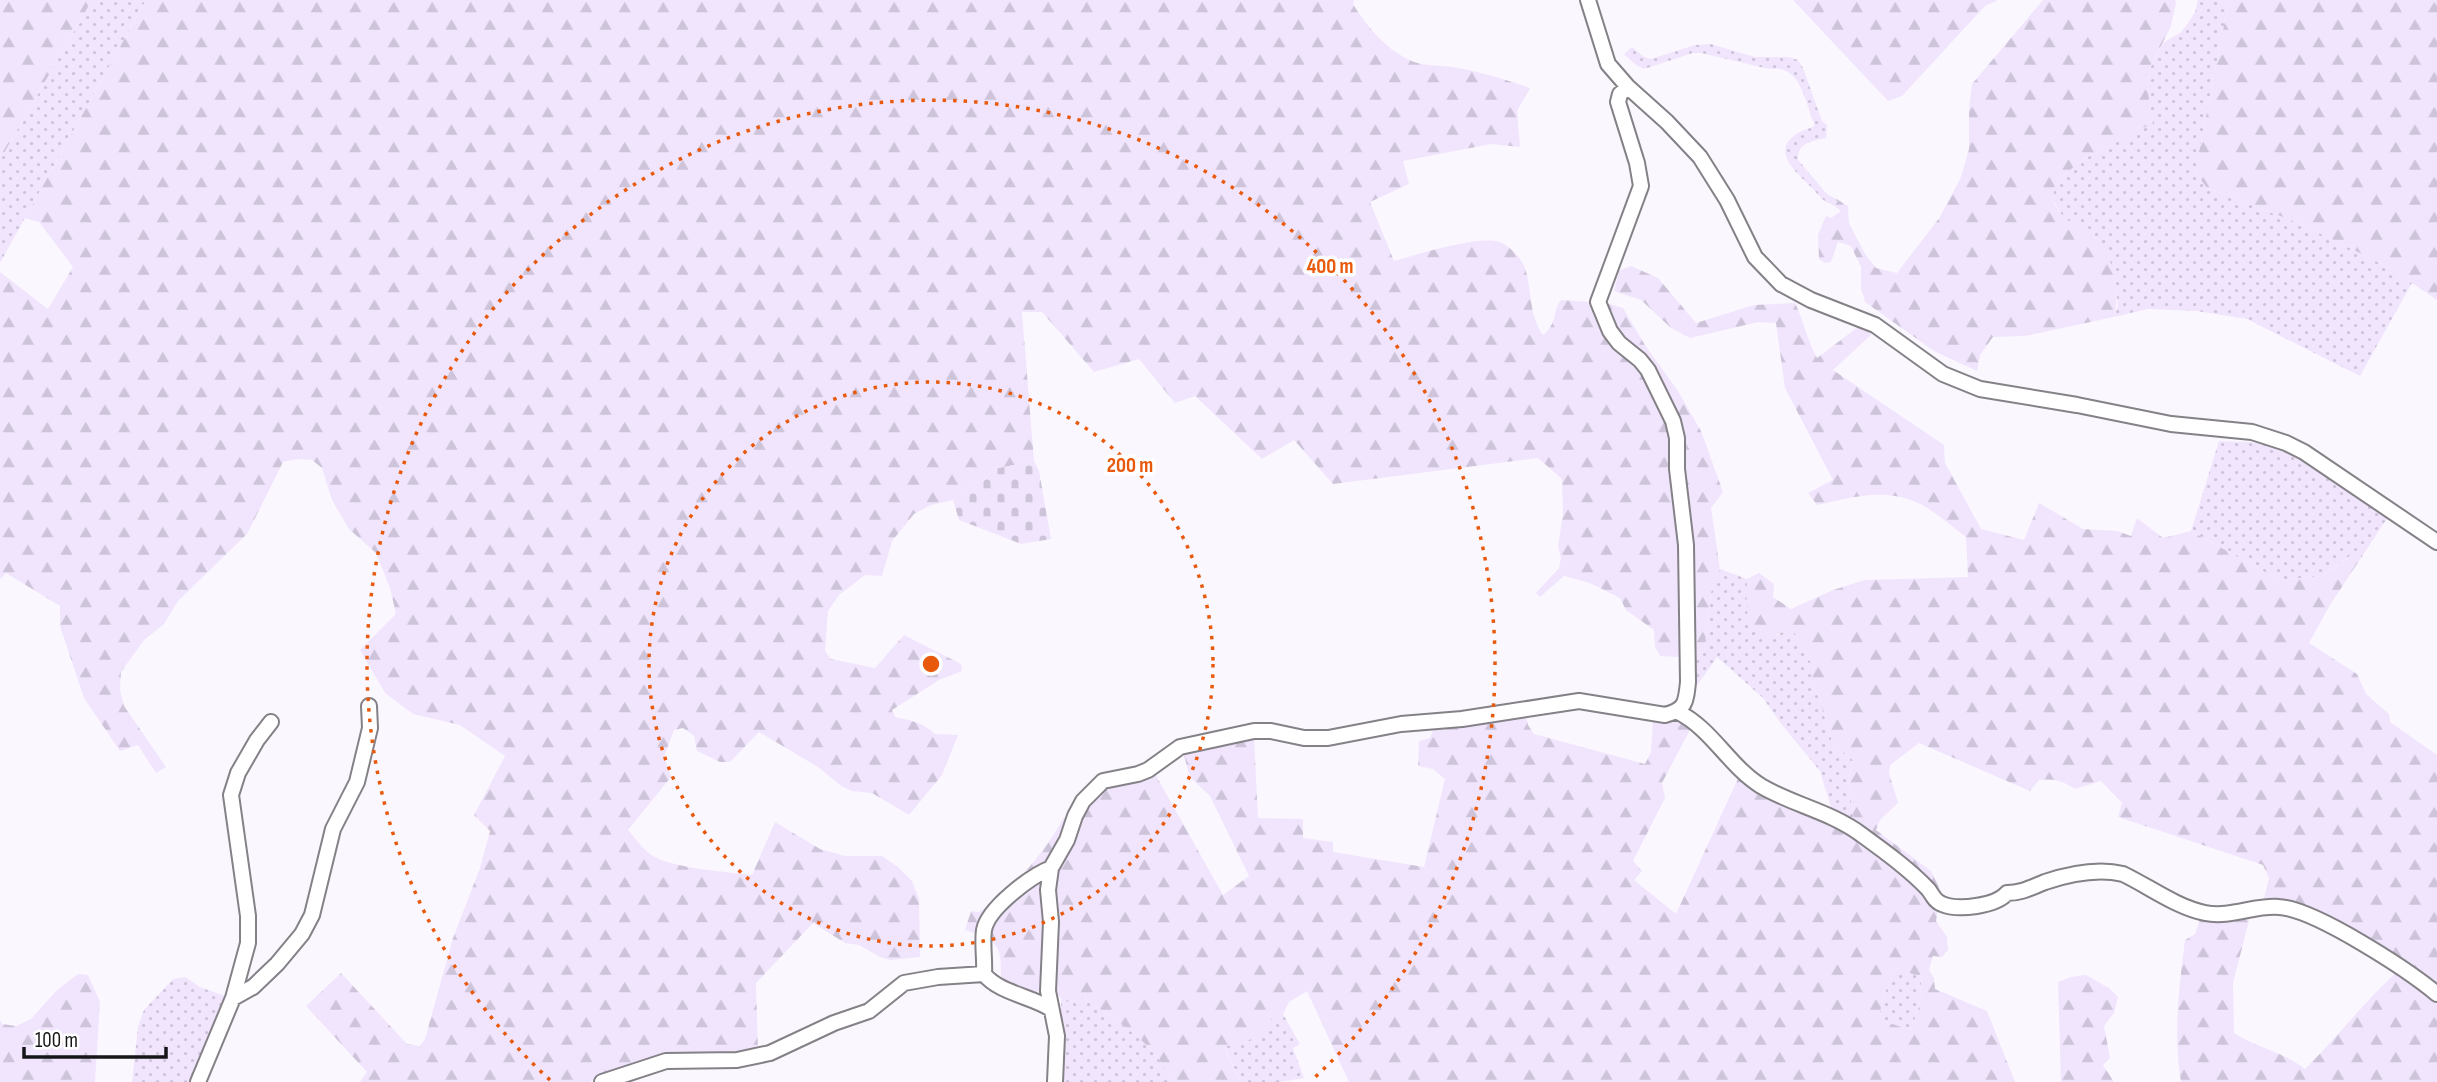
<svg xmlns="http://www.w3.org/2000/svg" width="2437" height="1082" viewBox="0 0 2437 1082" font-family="'Sofia Sans Condensed',sans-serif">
  <defs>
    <pattern id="grass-dots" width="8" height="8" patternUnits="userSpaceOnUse" patternTransform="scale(1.75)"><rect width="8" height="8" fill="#f1e5fe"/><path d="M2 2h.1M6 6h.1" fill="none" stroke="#cec4d9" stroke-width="1.8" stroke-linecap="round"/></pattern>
    <pattern id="forest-firs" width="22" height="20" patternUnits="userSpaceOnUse" patternTransform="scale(1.75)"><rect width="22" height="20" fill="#f1e5fe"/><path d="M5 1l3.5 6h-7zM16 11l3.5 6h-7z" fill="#cec4d9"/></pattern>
    <pattern id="cemetery-stones" width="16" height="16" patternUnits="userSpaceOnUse" patternTransform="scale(1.75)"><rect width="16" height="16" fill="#f1e5fe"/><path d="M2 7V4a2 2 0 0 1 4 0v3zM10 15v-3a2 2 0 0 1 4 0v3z" fill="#cec4d9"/></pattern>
  </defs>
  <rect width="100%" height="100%" fill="#fbf7ff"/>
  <path fill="url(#grass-dots)" d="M92 0H146L0 263V160Z
    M2198 0H2229L2195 172 2207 188 2301 224 2390 268 2412 283 2360 376 2247 319 2197 311 2148 309 2114 317 2118 305 2114 275 2095 238 2065 220 2052 199 2056 182 2082 160 2152 123 2147 87 2150 68 2163 43 2181 32 2188 23 2195 12Z
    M1711 44 1755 57H1789L1798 60 1803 68 1822 121 1827 125 1826 138C1813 141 1797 142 1798 160L1827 194 1838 200 1835 206C1820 200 1821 197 1810 186 1796 172 1769 150 1798 133 1803 130 1809 129 1814 126V123C1804 100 1801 64 1769 69L1701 53H1693L1644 69 1636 65 1624 54 1632 47 1644 57 1651 59 1695 45Z
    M2219 441C2232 442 2245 441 2257 443 2307 450 2348 489 2388 517L2359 561 2350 556 2323 576 2279 580 2191 531Z
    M1720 569 1747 579V610L1777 635 1792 627 1811 663V682L1818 696 1833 744 1853 760 1848 779 1855 827 1833 814 1820 771 1782 725 1763 698 1717 657 1694 690 1691 710 1675 705 1682 689 1681 656 1704 652 1711 592Z
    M1898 968 1922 978 1919 1007 1911 1030 1886 1022 1880 1016C1881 1001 1888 980 1898 968Z
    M185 977 200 987 228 997 193 1082H132L138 1027 144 1010 173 979Z
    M1084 998C1117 1022 1156 1043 1172 1082H1059L1061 1003Z
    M1275 1012 1283 1014 1300 1044 1293 1048 1304 1078 1280 1082H1241C1236 1069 1227 1058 1225 1045 1245 1044 1267 1030 1275 1012Z"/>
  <path fill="url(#forest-firs)" fill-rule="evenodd" d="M0 0H92L0 160Z
    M146 0H1354L1353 4C1368 28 1387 51 1414 62 1425 66 1440 65 1452 67 1478 71 1504 79 1530 88L1517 111 1520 147 1491 144 1403 161 1409 184 1370 202 1394 261C1415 255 1480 235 1499 242 1509 245 1522 259 1525 268 1532 290 1529 316 1543 335 1559 321 1551 314 1561 300L1606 303 1623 308 1645 345 1678 391 1701 431 1723 492 1711 508 1720 569 1711 592 1704 652 1676 657 1660 656 1655 647 1654 630 1626 610 1620 598 1590 583 1564 576 1540 597 1536 593 1559 568 1561 558 1558 546 1563 514 1562 479 1538 458 1333 484 1294 440 1262 459 1195 396 1175 403 1139 359 1094 372 1042 312H1022L1034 461 994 469 984 480 968 486 953 500 931 505 914 514 892 541 882 576 865 575 839 595 828 611 825 651 831 659 875 668 904 635 961 664 962 671 939 680 892 710 895 717C909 720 925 723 935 734L958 735 942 775 909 815 872 793 852 791 841 786 818 767 759 732 730 762H720L697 751 694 736 683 728 674 730 664 757 671 777 628 830C635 838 642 848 650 854 668 868 728 872 752 875L775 822 820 849 845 856H882L898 867 912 881 919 899 920 957 890 960 880 957 859 945 845 943 813 923 756 983 758 1049C729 1054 701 1052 672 1054 648 1055 610 1069 590 1082H360L367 1072 306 1006 341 973 407 1044 420 1046 425 1039 453 938 480 868 490 831 474 815 505 756 460 725 413 714 385 693 360 650 396 614 390 588 376 553 349 529 332 500 322 468 312 460 297 459 283 462 247 534 178 601 164 624 144 640 121 672 120 690 124 706 166 767 156 773 138 745 120 751 84 698 60 626V606L6 573 0 579V272L48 309 73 267 39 222 25 218Z
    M1793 0H1998L1985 6 1902 96 1888 101Z
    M2043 0H2175L2176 3 2171 26 2150 68 2147 87 2153 123 2082 160 2056 182 2052 199C2064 226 2078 222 2096 239 2114 256 2121 293 2114 317L2025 336 1993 337 1980 355 1977 371 1934 351 1865 302 1861 287V267L1851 246 1838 242 1831 262 1825 263 1819 259 1818 235 1826 216 1831 218 1841 211 1835 206 1838 200 1848 206 1849 223 1865 254 1876 268 1897 273 1940 217 1961 177 1969 149V109L1972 84Z
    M2229 0H2437V300L2390 268 2301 224 2207 188 2195 172Z
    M1631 266 1658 278 1696 323 1754 305 1795 303C1804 321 1807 340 1817 358L1858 327 1872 334 1833 370 1944 445 1945 463 1981 529 2024 540 2039 503 2083 529 2117 531 2131 536 2137 518 2163 538 2191 531 2279 580 2323 576 2351 556 2359 561 2330 605 2309 643 2357 674 2366 694 2389 714 2390 722 2437 755V1082H2181C2173 1034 2179 987 2185 940L2195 934 2201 917 2238 919 2250 917 2233 983 2234 1033C2257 1048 2284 1052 2305 1069 2340 1035 2368 996 2405 965L2263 902 2269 878 2263 865 2118 817 2122 803 2101 781 2075 789C2063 781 2054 778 2039 780L2030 791 1919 743 1890 765 1889 773 1898 803 1880 820 1876 830 1931 871 1941 891 1936 921 1947 937 1948 950 1942 957 1933 956 1929 970 1934 978 1935 989 1987 1011 2015 1082H1349L1307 991 1289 1002 1283 1014 1275 1012C1265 1034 1249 1044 1225 1046 1227 1058 1236 1070 1241 1082H1172C1156 1043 1117 1022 1084 998L1061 1003V998L1051 988 1032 993 1001 983C1001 946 1002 942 965 930L971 911 979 912C1015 886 1043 856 1064 817L1077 821 1101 790 1126 784 1154 772 1223 895 1249 876 1210 796 1190 777 1183 752 1254 737 1258 818 1303 819V838L1333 842V852L1424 867 1445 779 1433 769 1418 766 1419 741 1430 738 1435 725 1525 711 1528 725 1534 734 1645 764 1651 752 1653 718 1681 719 1692 726 1662 783 1665 798 1633 861 1642 871 1634 880 1676 914 1741 772 1855 827 1848 779 1853 760 1833 744 1818 696 1811 682V663L1792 628 1764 639C1742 623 1747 603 1747 579L1759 573 1774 584 1773 597 1791 609 1833 590 1865 580 1968 577 1966 537C1951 526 1936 512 1920 504 1886 487 1853 497 1817 505L1808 493 1833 480 1785 388 1776 323 1758 322 1690 338 1671 328 1641 300 1614 291 1619 271ZM1898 968 1922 978 1919 1007 1911 1030 1886 1022 1880 1016C1881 1001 1888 980 1898 968Z
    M78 974 88 975 100 1002 95 1082H0V1020L2 1024 16 1026 31 1019 57 990Z
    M2086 975 2109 988 2118 997 2114 1013 2104 1026 2110 1058 2103 1065 2114 1082H2061L2058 982 2071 977Z"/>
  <path fill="url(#cemetery-stones)" d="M1034 461 1039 471 1051 539 1021 544 959 520 953 500 968 486 984 480 994 469Z"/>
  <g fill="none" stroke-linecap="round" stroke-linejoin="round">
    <g stroke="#848187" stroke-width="18">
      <path id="minor" d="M1588 0 1608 64 1628 87 1667 122 1700 157 1727 200 1755 257 1781 284 1811 300 1875 325 1943 374 1980 389 2077 405 2171 424 2252 432 2286 443 2304 452 2437 542
        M1678 712C1712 729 1729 766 1761 786 1793 805 1832 812 1862 835 1884 851 1909 869 1928 889 1933 895 1934 901 1942 904 1958 911 1996 906 2007 893 2022 893 2032 887 2045 882 2069 874 2098 868 2123 874 2150 887 2176 907 2205 913 2231 918 2254 905 2279 907 2315 909 2408 970 2437 994
        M1051 868C1031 876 988 908 984 930 982 944 985 960 984 974 999 993 1031 996 1051 1009
        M233 998 248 943V916L231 795 238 773 257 740 271 722
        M198 1082 233 998 253 987 277 964 302 934 312 915 333 829 357 782 370 728 369 706
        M602 1082 666 1061 737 1060 770 1053 834 1023 869 1011 904 983 938 977 984 974
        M1055 1082 1057 1036 1048 991 1051 922 1048 890 1051 868 1067 840 1075 816 1083 801 1103 781 1138 774 1148 770 1180 747 1254 731H1271L1304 738H1328L1401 724 1462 719 1579 701 1665 715C1685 710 1686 703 1688 682L1686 545 1677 469V438L1673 421 1648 370 1640 360 1619 343 1610 331 1598 302 1641 186 1637 163 1618 102 1620 94 1628 87"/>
    </g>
    <use href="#minor" stroke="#fff" stroke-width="14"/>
  </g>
  <g fill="none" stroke="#e8590c" stroke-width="3.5" stroke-dasharray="3.5 7">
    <circle cx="931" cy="664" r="282"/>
    <path d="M550 1080A564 564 0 1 1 1312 1080"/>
  </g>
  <circle cx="931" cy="664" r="10" fill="#e8590c" stroke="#fff" stroke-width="3.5"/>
  <g font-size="21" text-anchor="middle" font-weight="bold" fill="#e8590c" stroke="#fff" stroke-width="7" stroke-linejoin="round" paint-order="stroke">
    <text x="1330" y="273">400 m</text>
    <text x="1130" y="472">200 m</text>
  </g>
  <path d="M24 1047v10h142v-10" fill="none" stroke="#161517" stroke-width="3.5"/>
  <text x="35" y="1047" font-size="21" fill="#161517" stroke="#ffffff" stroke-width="5" paint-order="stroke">100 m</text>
</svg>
